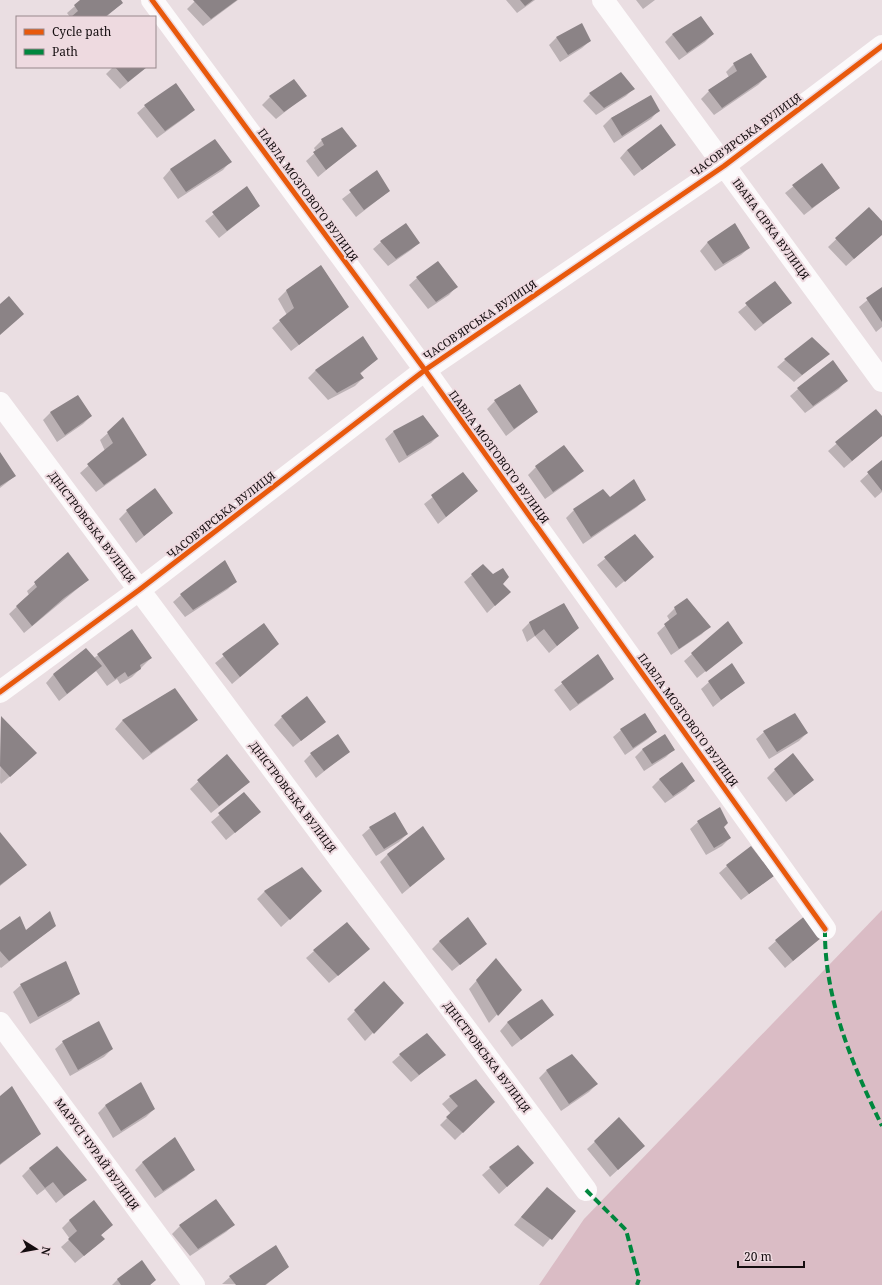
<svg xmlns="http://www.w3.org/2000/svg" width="882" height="1285" viewBox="0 0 882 1285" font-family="'Noto Serif',serif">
  <rect width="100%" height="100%" fill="#eadee2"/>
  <path fill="#dabcc5" d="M882 910V1285H539L584 1219Z"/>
  <path fill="#0003" d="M82 0H120L122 3 106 17H70L67 13Z
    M196 0H238L203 26 187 9Z
    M506 0H535L517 13Z
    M636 0H655L643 9Z
    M673 34H713L705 42 679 60 665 42Z
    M556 38 590 41 582 48 560 62 549 45Z
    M734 64 766 77 758 85 714 115 701 99 709 91 729 77 726 72Z
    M113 67H147L120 89 106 74Z
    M293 81 305 96 276 119 262 105 270 97Z
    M633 89 626 96 596 115 583 101 590 94Z
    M651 96 658 111 651 119 614 143 603 126 611 118Z
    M145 106 194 110 186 117 157 138 137 113Z
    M215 140 230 162 223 170 178 199 163 178 170 170Z
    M322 140 355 146 318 177 306 161 316 152 314 148Z
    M675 145 634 176 620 158 627 150Z
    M821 164 839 188 804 215 785 193Z
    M377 172 389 191 356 217 342 199Z
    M247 188 259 206 219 238 205 221Z
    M869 208 882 222V234L846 266 828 247Z
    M735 225 749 248 741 255 715 271 700 251 707 243Z
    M381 242 419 243 411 250 388 266 373 249Z
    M321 266 348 307 291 351 272 328 287 315 278 299 286 291Z
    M417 278 456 287 449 295 428 309 409 285Z
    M775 282 791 303 755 331 738 312Z
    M882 288V327L876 332 859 307Z
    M828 354 794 382 777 367 785 360Z
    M377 359 360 374 363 378 355 386 328 400 308 378 316 370Z
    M846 381 839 389 805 413 790 396 798 389Z
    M519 385 537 412 506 436 487 409 495 401Z
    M78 397 91 416 83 424 57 442 43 420 50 413Z
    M876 410 882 418V436L844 468 828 451Z
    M423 416 438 436 431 443 399 463 385 439 393 432Z
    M108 433 146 455 138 462 96 492 80 473 105 451 100 440Z
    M0 454 15 476 0 488Z
    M882 461V492L875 498 860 481Z
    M536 467 583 471 575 478 545 499 528 475Z
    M463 473 477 491 438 524 424 504Z
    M603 490 610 498 645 499 637 507 583 544 566 518 574 510Z
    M127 511 172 513 136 543 119 519Z
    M635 535 645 564 616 588 597 565Z
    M68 554 88 580 24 633 9 614 29 595 27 591Z
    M472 575 502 584V599L487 613 464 582Z
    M236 581 228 589 185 617 173 602 181 595Z
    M675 608 709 626 702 634 671 655 657 633 670 621 667 616Z
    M530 622 578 628 549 653 535 636 527 642 522 630Z
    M264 624 270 652 232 684 215 663Z
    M132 631 151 658 132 677 120 684 117 679 107 686 96 671 59 701 46 683 53 675 86 649 94 658Z
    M741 643 697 678 684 661 692 654Z
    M598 655 612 679 605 686 570 711 554 690Z
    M709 682H744L713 707 701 689Z
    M174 689 196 720 189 727 143 760 115 729 122 721Z
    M1 717 28 761 1 784 0 782Z
    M282 717 325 722 293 747 274 725Z
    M621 730 656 732 648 739 625 755 613 737Z
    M764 732 807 733 799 741 769 759 756 739Z
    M665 735 674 749 666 757 644 771 635 757 642 750Z
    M348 752 316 778 304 761 311 754Z
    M227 755 241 789 211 813 190 789Z
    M775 770 813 780 786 802 767 778Z
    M660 779 693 781 686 789 665 803 652 787Z
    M244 794 260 812 226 840 211 822Z
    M698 822 723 827 730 838 722 846 706 855 690 829Z
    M370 828 407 834 399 842 376 856 362 835Z
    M0 834 26 865 0 886Z
    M388 854 444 859 402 894 380 862Z
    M727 866 773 876 741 900 719 873Z
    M302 868 321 891 281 927 257 899 264 892Z
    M55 926 1 968 0 967V932L26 931Z
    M820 938 785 968 768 948 776 941Z
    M440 941 486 943 452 971 432 949Z
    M314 951 361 956 329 983 306 958Z
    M489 967 520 990 489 1023 469 989Z
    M384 982 402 1003 365 1041 347 1019Z
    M21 985 79 993 71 1001 30 1024 13 992Z
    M542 1000 553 1015 512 1047 500 1031 507 1023Z
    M63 1042 112 1049 104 1057 70 1076 55 1049Z
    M400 1055H444L411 1082 392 1062Z
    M546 1071 597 1084 589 1092 561 1111 539 1078Z
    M0 1097 40 1134 0 1165Z
    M450 1097 494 1102 455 1140 440 1125 451 1114 442 1104Z
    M105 1106 154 1109 146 1117 113 1138 98 1113Z
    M619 1119 644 1146 610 1177 587 1149Z
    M143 1162 193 1170 186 1177 155 1198 135 1170Z
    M30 1168 85 1180 56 1203 45 1189 37 1195 22 1176Z
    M490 1168 525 1170 499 1194 482 1175Z
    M539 1196 574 1211 543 1247 514 1225Z
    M216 1201 234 1225 226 1232 190 1256 172 1234 180 1226Z
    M70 1220 112 1225 101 1235 96 1246 75 1263 61 1247 70 1239 62 1228Z
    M288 1267 266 1285 222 1284 230 1277Z
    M118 1279 155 1280 150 1285H112Z"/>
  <path fill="#8b8386" d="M80 0H121L123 3 105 17H71L78 11 74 5Z
    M193 0H237L211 19Z
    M520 0H533L525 6Z
    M701 16 714 34 687 53 672 34Z
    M582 23 591 41 568 55 556 37Z
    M751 53 767 77 722 108 708 90 737 71 733 63Z
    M115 67H147L128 82Z
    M621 72 635 89 604 108 589 93Z
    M294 79 307 96 284 112 269 96Z
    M176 83 195 110 165 131 144 105Z
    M651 95 660 111 622 136 611 118Z
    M661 124 676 145 642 170 627 150Z
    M342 127 357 146 326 170 313 152 324 145 321 139Z
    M215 139 232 162 186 192 170 169Z
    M822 163 840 188 812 208 792 185Z
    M377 170 390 191 364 210 349 190Z
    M247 186 260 206 227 231 212 212Z
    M869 207 882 221V235L854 259 835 238Z
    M406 223 420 243 396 259 380 241Z
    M735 223 750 248 723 264 707 242Z
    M438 261 458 287 436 302 416 277Z
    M321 265 349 307 299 345 279 320 294 308 286 290Z
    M775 281 792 303 763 324 745 303Z
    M882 287V322L866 298Z
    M9 296 24 314 0 335V304Z
    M363 336 378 359 360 373 364 378 337 393 315 370Z
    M812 337 830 354 802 375 784 359Z
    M833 360 848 381 813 406 797 388Z
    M520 384 538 412 514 429 494 400Z
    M78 395 92 416 65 435 50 412Z
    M876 409 882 416V436L852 461 835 442Z
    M423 415 439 436 407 456 393 431Z
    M123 417 147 455 104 485 87 464 113 443 107 432Z
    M564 445 584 471 553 492 535 466Z
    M0 452 16 476 0 486Z
    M882 460V491L867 472Z
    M463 472 478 491 446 517 431 495Z
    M634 479 646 500 591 537 573 509 603 489 610 497Z
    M155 488 173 513 144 536 126 510Z
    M635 534 654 557 625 582 604 557Z
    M68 552 89 580 64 598 32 626 16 606 37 587 34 582Z
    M225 560 237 582 193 610 180 594Z
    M483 564 493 574 503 568 509 577 503 584 511 592 495 606 471 574Z
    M687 598 711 627 679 649 664 624 677 614 674 607Z
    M564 603 579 628 557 646 544 629 535 636 529 622Z
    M728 621 743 643 706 672 691 653Z
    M264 623 279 644 240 677 222 654Z
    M132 629 152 658 140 665 141 669 128 677 125 672 115 679 97 654Z
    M86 648 102 666 67 694 53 674Z
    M598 654 614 679 578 704 561 682Z
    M732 663 745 683 721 700 708 681Z
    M175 688 198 720 151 753 122 720Z
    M307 696 326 722 301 741 281 716Z
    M645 713 657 732 633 748 620 729Z
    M795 713 808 733 777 752 763 731Z
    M1 716 37 753 10 777 0 766Z
    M338 734 350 752 324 771 310 753Z
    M665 734 675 750 652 764 642 749Z
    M793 753 814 780 794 795 774 769Z
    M227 754 250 782 219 806 197 780Z
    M682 762 695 781 673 796 659 779Z
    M244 792 261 812 235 833 218 813Z
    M720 807 728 823 724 827 731 838 714 848 697 821Z
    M395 812 408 834 384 849 369 827Z
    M423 826 445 859 410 887 387 854Z
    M0 832 27 865 0 885Z
    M751 846 774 876 749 894 726 865Z
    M302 867 322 891 290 920 264 891Z
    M50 911 56 926 9 961 0 951V930L20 916 26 930Z
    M806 915 821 938 793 961 775 940Z
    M468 917 487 944 460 965 439 941Z
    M347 922 370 949 338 976 313 950Z
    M496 958 522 990 498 1016 476 980Z
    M66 961 80 994 38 1017 20 984Z
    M384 981 404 1003 374 1034 354 1010Z
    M542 999 554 1015 521 1040 507 1022Z
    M99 1021 113 1049 78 1070 62 1041Z
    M427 1033 446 1055 419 1075 399 1054Z
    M572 1054 598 1084 569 1104 546 1070Z
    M476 1079 495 1102 463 1133 446 1117 458 1106 449 1096Z
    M141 1082 155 1109 121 1131 105 1105Z
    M12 1086 41 1134 0 1164V1096Z
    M619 1117 645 1146 618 1170 594 1141Z
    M175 1137 195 1170 163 1191 142 1162Z
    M518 1145 534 1163 507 1187 489 1167Z
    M57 1146 87 1180 64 1196 53 1182 45 1188 29 1168Z
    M547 1187 576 1211 552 1240 521 1217Z
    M216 1199 235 1225 198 1249 179 1225Z
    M94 1200 113 1225 101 1235 105 1239 84 1256 68 1239 77 1231 69 1220Z
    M276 1245 289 1267 265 1285H236L229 1276Z
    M142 1260 156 1280 150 1285H121L117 1279Z"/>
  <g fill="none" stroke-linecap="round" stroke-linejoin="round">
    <path stroke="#fcfafb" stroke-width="22" d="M152 0 425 370 825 929
      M603 0 882 381
      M0 403 586 1190
      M0 692 139 590 425 370 724 166 882 46
      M0 1023 194 1285"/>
    <path stroke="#00873e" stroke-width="4" stroke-dasharray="8 4" stroke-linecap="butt" d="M825 929C824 998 852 1064 882 1126
      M586 1190 626 1230 639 1279 637 1285"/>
    <g stroke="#eedae0" stroke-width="8">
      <path id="cycleway" d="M152 0 425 370 825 929
        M0 692 139 590 425 370 724 166 882 46"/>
    </g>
    <use href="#cycleway" stroke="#e8590c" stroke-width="5"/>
  </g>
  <g text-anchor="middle" stroke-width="4" stroke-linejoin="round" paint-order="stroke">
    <g font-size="11" fill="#140d0f" stroke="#eedae0">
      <text transform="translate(746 135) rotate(-36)" y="4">ЧАСОВ'ЯРСЬКА ВУЛИЦЯ</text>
      <text transform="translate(308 195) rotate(54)" y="4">ПАВЛА МОЗГОВОГО ВУЛИЦЯ</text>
      <text transform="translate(771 229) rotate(54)" y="4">ІВАНА СІРКА ВУЛИЦЯ</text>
      <text transform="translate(480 320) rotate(-34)" y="4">ЧАСОВ'ЯРСЬКА ВУЛИЦЯ</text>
      <text transform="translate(499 457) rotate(54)" y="4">ПАВЛА МОЗГОВОГО ВУЛИЦЯ</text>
      <text transform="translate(221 515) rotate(-38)" y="4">ЧАСОВ'ЯРСЬКА ВУЛИЦЯ</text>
      <text transform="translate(92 527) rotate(53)" y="4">ДНІСТРОВСЬКА ВУЛИЦЯ</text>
      <text transform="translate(688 720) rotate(54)" y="4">ПАВЛА МОЗГОВОГО ВУЛИЦЯ</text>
      <text transform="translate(293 797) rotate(53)" y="4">ДНІСТРОВСЬКА ВУЛИЦЯ</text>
      <text transform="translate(487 1057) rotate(53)" y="4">ДНІСТРОВСЬКА ВУЛИЦЯ</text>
      <text transform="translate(97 1154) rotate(54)" y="4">МАРУСІ ЧУРАЙ ВУЛИЦЯ</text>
    </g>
  </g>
  <rect x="16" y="16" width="140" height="52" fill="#eedae0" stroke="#97888c"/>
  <rect x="24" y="29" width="20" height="6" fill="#e8590c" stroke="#97888c"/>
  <text x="52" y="36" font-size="12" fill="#140d0f">Cycle path</text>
  <rect x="24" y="49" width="20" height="6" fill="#00873e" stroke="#97888c"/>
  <text x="52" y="56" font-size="12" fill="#140d0f">Path</text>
  <g transform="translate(36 1249) rotate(101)" stroke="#eedae0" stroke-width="3" paint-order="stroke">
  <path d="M0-3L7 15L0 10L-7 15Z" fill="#140d0f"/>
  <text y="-6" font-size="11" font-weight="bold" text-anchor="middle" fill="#140d0f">N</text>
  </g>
  <path d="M738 1261v6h66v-6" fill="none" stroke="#140d0f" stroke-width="2"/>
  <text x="744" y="1261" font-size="12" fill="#140d0f" stroke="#eedae0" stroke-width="3" paint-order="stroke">20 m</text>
</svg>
